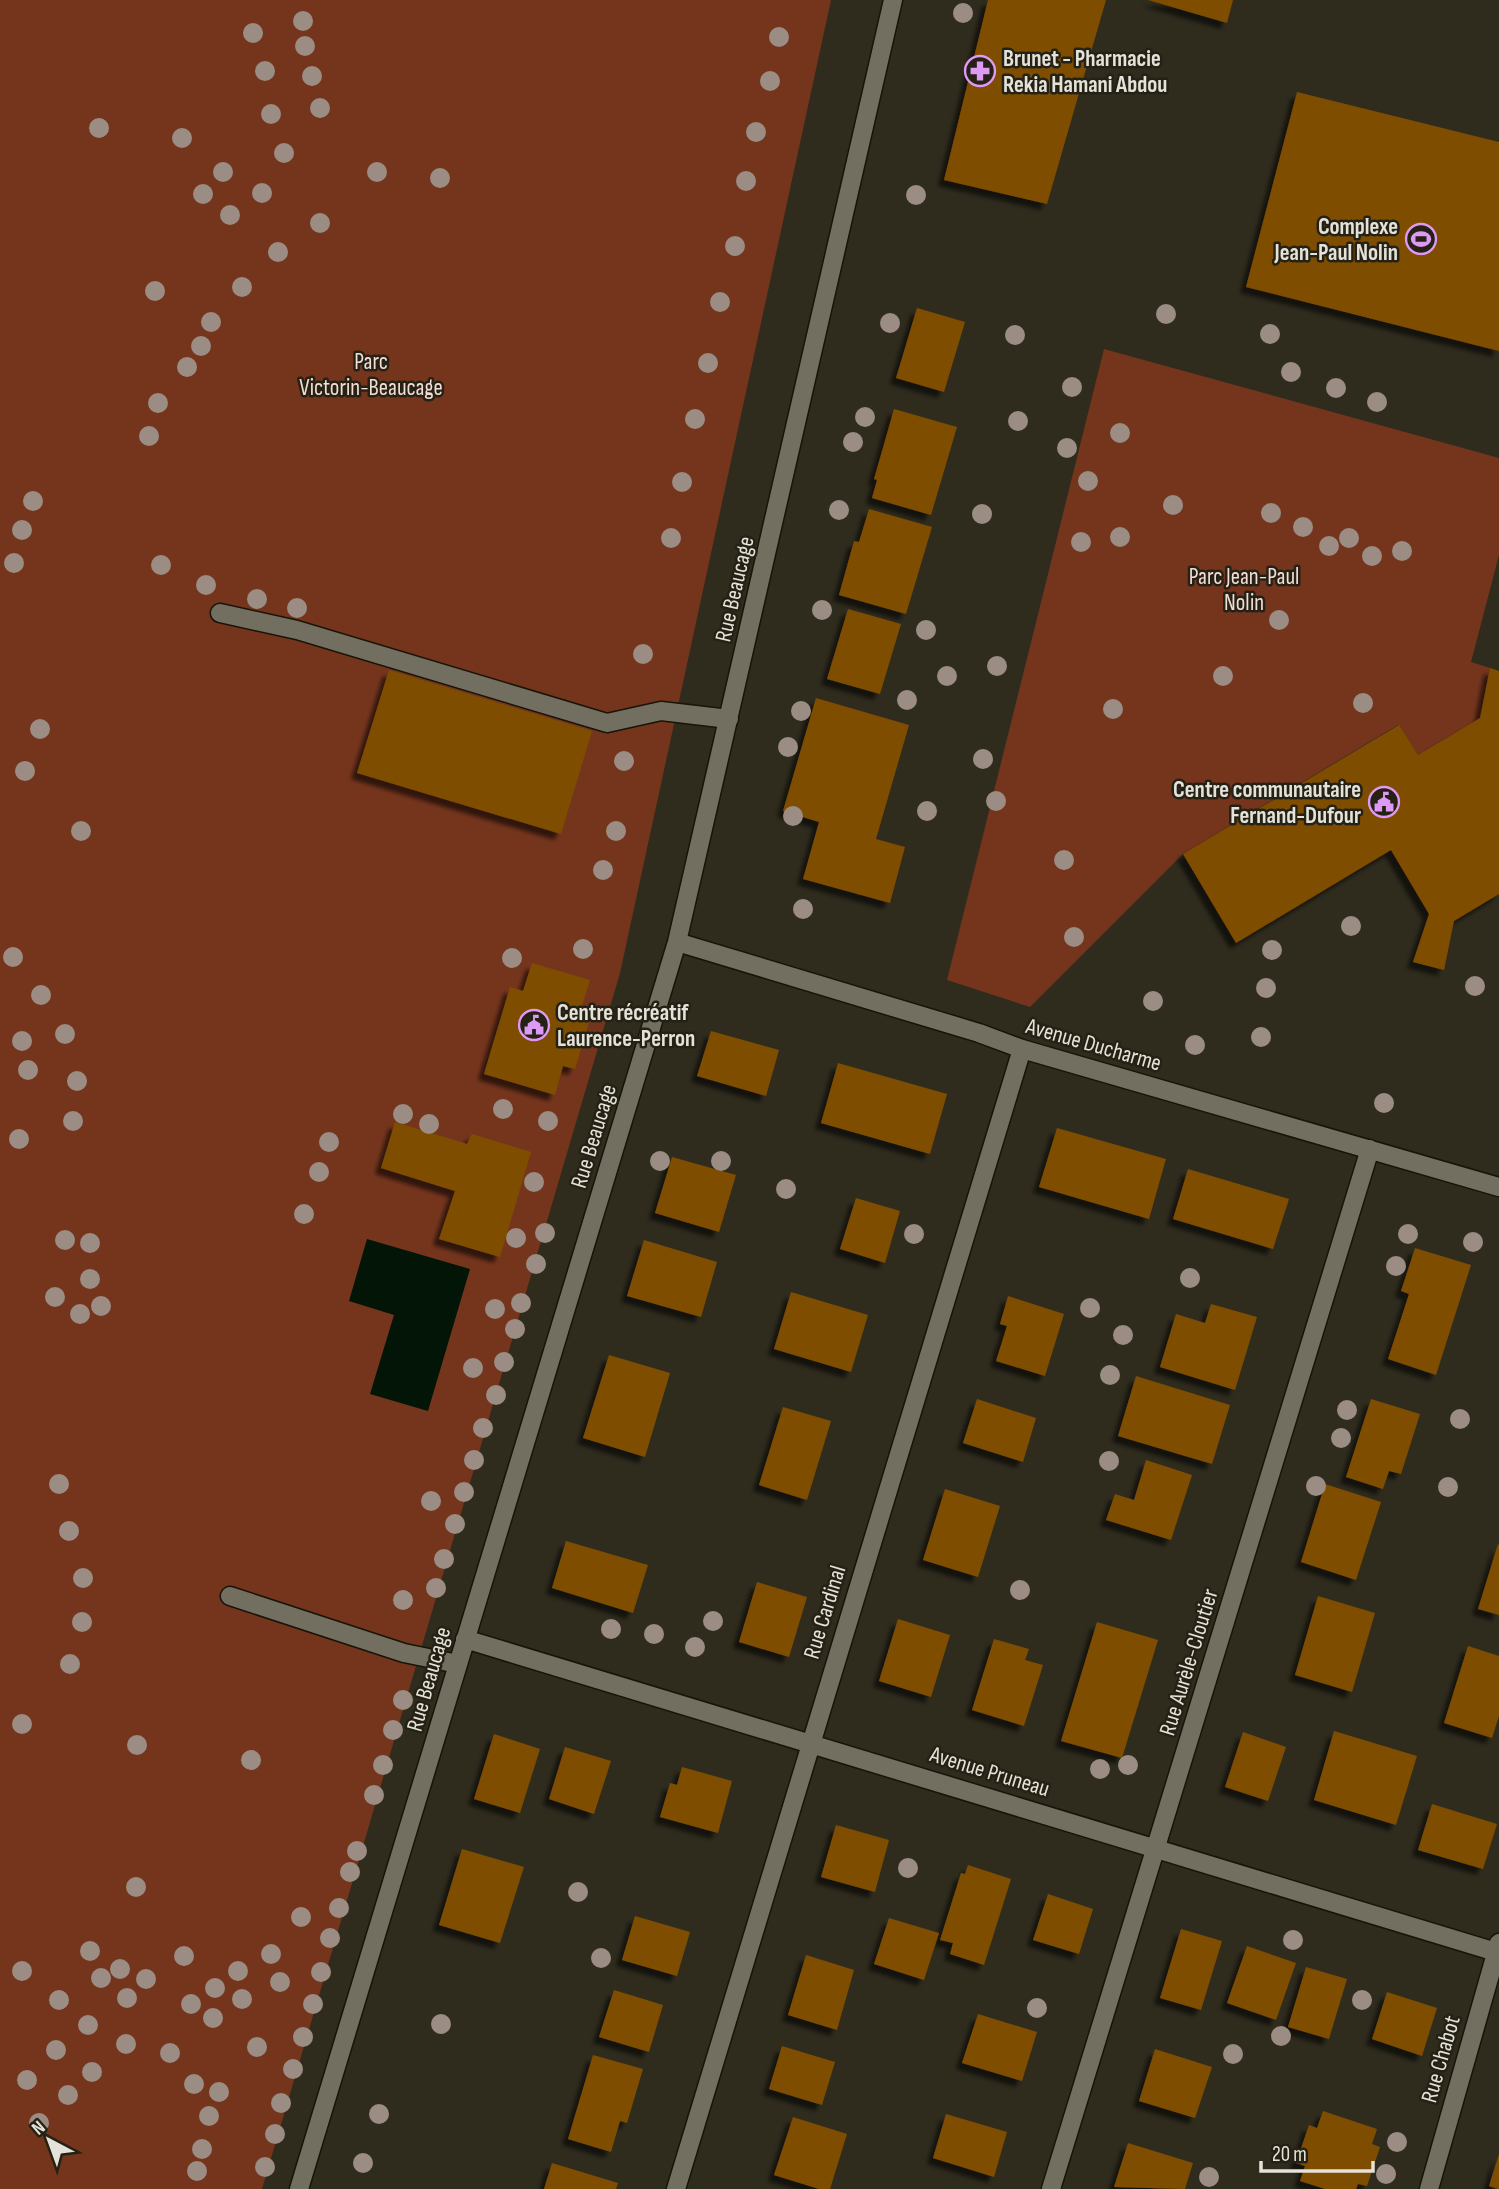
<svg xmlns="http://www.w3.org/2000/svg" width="1499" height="2189" viewBox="0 0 1499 2189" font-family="'Sofia Sans Condensed',sans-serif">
  <defs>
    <filter id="shadow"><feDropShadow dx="-6" dy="6" stdDeviation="2" flood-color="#0009"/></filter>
  </defs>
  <rect width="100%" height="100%" fill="#2f2c1e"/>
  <path fill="#75351d" d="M0 0H831L620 973 262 2189H0Z
    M1104 349 1499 458V555L1471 662 1490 668 1480 718 1418 755 1398 725 1183 854 1030 1007 947 980Z"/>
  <path fill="#021507" d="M367 1239 470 1269 428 1411 370 1394 394 1315 349 1301Z"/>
  <path fill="#7f4d00" filter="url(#shadow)" d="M988 0H1106L1047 204 944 180Z
    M1148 0H1233L1227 23Z
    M1297 92 1499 142V351L1246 287Z
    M917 308 965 322 944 392 896 378Z
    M894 409 957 427 931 515 872 498 877 480 874 479Z
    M869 509 932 527 906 614 839 595 854 541 859 542Z
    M848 609 901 624 880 694 827 679Z
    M1490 668 1499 671V894L1454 921 1444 970 1413 962 1429 914 1391 850 1236 943 1183 854 1399 725 1418 755 1480 718Z
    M389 670 592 731 561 834 357 773Z
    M816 698 909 725 876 839 905 847 890 903 803 879 819 822 783 811Z
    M532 963 590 980 581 1009 592 1012 575 1069 563 1066 555 1095 484 1074 510 987 523 991Z
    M711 1031 779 1050 766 1096 697 1076Z
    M838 1063 947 1094 930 1154 821 1123Z
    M395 1122 467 1144 472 1134 531 1152 500 1257 439 1239 455 1191 381 1168Z
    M1057 1128 1166 1159 1149 1219 1039 1187Z
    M672 1157 736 1175 719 1232 655 1213Z
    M1188 1169 1289 1199 1273 1249 1173 1219Z
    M856 1198 900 1211 885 1263 840 1249Z
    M644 1240 717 1262 701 1317 627 1296Z
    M1415 1248 1471 1265 1436 1375 1388 1359 1409 1294 1401 1291Z
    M791 1292 868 1315 851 1372 774 1349Z
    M1008 1296 1064 1314 1045 1376 996 1361 1007 1326 1000 1324Z
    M1211 1304 1257 1317 1235 1390 1160 1367 1176 1314 1205 1323Z
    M609 1355 670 1373 645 1457 583 1438Z
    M1136 1376 1230 1405 1212 1464 1118 1436Z
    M977 1399 1036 1418 1023 1462 963 1443Z
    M1371 1399 1420 1414 1401 1474 1389 1471 1383 1489 1346 1477Z
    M783 1407 831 1421 807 1500 759 1485Z
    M1146 1460 1192 1475 1171 1540 1106 1520 1115 1494 1134 1500Z
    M1325 1484 1381 1502 1356 1580 1301 1562Z
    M945 1489 1000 1506 978 1577 923 1560Z
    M566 1541 648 1565 633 1613 552 1588Z
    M1498 1544 1499 1545V1615L1478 1609Z
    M757 1582 807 1597 789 1657 739 1642Z
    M1318 1596 1375 1613 1352 1692 1295 1675Z
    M898 1619 950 1635 931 1697 879 1681Z
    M1097 1622 1158 1640 1122 1758 1061 1741Z
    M994 1639 1029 1649 1025 1660 1043 1665 1024 1726 972 1710Z
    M1468 1646 1499 1656V1716L1492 1738 1444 1723Z
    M1334 1731 1417 1756 1396 1825 1314 1800Z
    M1243 1732 1286 1747 1268 1801 1225 1787Z
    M494 1734 540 1749 520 1813 474 1799Z
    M565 1747 611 1761 594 1814 549 1799Z
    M682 1767 732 1781 718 1833 660 1817 670 1783 677 1785Z
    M1432 1804 1497 1824 1483 1869 1418 1850Z
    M836 1825 889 1840 875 1892 821 1877Z
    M462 1849 524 1867 500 1943 439 1925Z
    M968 1865 1011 1879 984 1965 950 1954 953 1943 940 1940 961 1873 965 1874Z
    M1048 1894 1093 1909 1079 1954 1033 1940Z
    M635 1916 690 1932 677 1976 622 1960Z
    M889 1918 939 1933 924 1980 874 1964Z
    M1181 1929 1222 1941 1201 2010 1160 1998Z
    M1247 1946 1296 1963 1276 2020 1227 2003Z
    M806 1955 854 1970 837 2030 788 2015Z
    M1306 1967 1347 1979 1329 2039 1288 2027Z
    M614 1990 663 2005 649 2052 599 2037Z
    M1387 1992 1437 2008 1422 2056 1372 2039Z
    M978 2014 1037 2032 1022 2081 962 2063Z
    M782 2046 835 2062 822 2105 769 2089Z
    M1155 2049 1212 2067 1195 2118 1139 2101Z
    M593 2055 643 2069 627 2123 620 2121 611 2152 568 2139Z
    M1323 2111 1377 2129 1372 2144 1380 2147 1367 2186 1358 2184 1356 2189H1325L1300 2181 1305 2166 1296 2163 1309 2125 1317 2128Z
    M946 2114 1007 2132 994 2177 933 2158Z
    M793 2117 847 2134 830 2189H819L774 2175Z
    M1128 2143 1193 2163 1185 2189 1114 2187Z
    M1499 2154V2189H1498L1489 2186Z
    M552 2163 618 2183 616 2189H544Z"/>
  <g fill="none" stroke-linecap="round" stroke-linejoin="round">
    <g stroke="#171408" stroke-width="21">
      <path id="minor" d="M220 613 297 630 607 723 661 711 729 719
        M677 942 979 1033 1022 1049 1499 1187
        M230 1596 404 1653 458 1664
        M465 1639 1499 1953
        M299 2189 677 942 893 0
        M676 2189 1022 1049
        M1051 2189 1370 1149
        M1429 2189 1499 1943"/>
    </g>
    <use href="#minor" stroke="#736f60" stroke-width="18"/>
  </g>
  <g fill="#9b8d83">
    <circle cx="963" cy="13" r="10"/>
    <circle cx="303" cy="21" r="10"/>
    <circle cx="253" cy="33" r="10"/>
    <circle cx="779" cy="37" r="10"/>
    <circle cx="305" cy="46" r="10"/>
    <circle cx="265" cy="71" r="10"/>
    <circle cx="312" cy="76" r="10"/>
    <circle cx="770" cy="81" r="10"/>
    <circle cx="320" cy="108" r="10"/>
    <circle cx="271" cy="114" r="10"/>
    <circle cx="99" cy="128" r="10"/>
    <circle cx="756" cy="132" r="10"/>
    <circle cx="182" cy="138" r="10"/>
    <circle cx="284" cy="153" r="10"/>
    <circle cx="223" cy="172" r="10"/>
    <circle cx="377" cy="172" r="10"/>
    <circle cx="440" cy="178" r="10"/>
    <circle cx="746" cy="181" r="10"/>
    <circle cx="262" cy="193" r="10"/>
    <circle cx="203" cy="194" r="10"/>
    <circle cx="916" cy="195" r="10"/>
    <circle cx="230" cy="215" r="10"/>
    <circle cx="320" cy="223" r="10"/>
    <circle cx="735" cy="246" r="10"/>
    <circle cx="278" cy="252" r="10"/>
    <circle cx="242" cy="287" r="10"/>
    <circle cx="155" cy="291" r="10"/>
    <circle cx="720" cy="302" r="10"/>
    <circle cx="1166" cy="314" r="10"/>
    <circle cx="211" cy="322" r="10"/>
    <circle cx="890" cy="323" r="10"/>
    <circle cx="1270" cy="334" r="10"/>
    <circle cx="1015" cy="335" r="10"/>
    <circle cx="201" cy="346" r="10"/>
    <circle cx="708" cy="363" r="10"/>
    <circle cx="187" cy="367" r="10"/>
    <circle cx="1291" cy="372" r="10"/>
    <circle cx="1072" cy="387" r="10"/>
    <circle cx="1336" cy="388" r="10"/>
    <circle cx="1377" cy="402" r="10"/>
    <circle cx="158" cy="403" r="10"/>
    <circle cx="865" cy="417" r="10"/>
    <circle cx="695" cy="419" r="10"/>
    <circle cx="1018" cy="421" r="10"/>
    <circle cx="1120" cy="433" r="10"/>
    <circle cx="149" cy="436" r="10"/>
    <circle cx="853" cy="442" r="10"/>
    <circle cx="1067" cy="448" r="10"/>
    <circle cx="1088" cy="481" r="10"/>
    <circle cx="682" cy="482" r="10"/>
    <circle cx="33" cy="501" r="10"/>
    <circle cx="1173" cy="505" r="10"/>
    <circle cx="839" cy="510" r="10"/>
    <circle cx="1271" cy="513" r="10"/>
    <circle cx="982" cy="514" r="10"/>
    <circle cx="1303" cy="527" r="10"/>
    <circle cx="22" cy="530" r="10"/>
    <circle cx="1120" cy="537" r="10"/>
    <circle cx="671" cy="538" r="10"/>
    <circle cx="1349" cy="538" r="10"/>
    <circle cx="1081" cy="542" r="10"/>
    <circle cx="1329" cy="546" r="10"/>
    <circle cx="1402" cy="551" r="10"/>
    <circle cx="1372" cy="556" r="10"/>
    <circle cx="14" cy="563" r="10"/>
    <circle cx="161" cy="565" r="10"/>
    <circle cx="206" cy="585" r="10"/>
    <circle cx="257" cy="599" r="10"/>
    <circle cx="297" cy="608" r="10"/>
    <circle cx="822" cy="610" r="10"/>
    <circle cx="1279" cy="620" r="10"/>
    <circle cx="926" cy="630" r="10"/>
    <circle cx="643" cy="654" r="10"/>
    <circle cx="997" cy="666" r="10"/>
    <circle cx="947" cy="676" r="10"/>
    <circle cx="1223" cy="676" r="10"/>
    <circle cx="907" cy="700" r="10"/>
    <circle cx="1363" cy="703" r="10"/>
    <circle cx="1113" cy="709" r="10"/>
    <circle cx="801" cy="711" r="10"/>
    <circle cx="40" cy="729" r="10"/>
    <circle cx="788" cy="747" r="10"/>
    <circle cx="983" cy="759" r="10"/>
    <circle cx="624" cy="761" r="10"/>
    <circle cx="25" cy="771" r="10"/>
    <circle cx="996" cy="801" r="10"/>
    <circle cx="927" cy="811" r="10"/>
    <circle cx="793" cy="816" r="10"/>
    <circle cx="81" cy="831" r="10"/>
    <circle cx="616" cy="831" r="10"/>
    <circle cx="1064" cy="860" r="10"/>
    <circle cx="603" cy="870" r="10"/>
    <circle cx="803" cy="909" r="10"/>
    <circle cx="1351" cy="926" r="10"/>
    <circle cx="1074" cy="937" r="10"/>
    <circle cx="583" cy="949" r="10"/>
    <circle cx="1272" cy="950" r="10"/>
    <circle cx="13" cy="957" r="10"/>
    <circle cx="512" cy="958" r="10"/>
    <circle cx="1475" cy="986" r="10"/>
    <circle cx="1266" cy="988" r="10"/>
    <circle cx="41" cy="995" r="10"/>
    <circle cx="1153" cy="1001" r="10"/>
    <circle cx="65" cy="1034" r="10"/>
    <circle cx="1261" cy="1037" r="10"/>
    <circle cx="22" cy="1041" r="10"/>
    <circle cx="1195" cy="1045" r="10"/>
    <circle cx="28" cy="1070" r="10"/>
    <circle cx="77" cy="1081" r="10"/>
    <circle cx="1384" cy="1103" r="10"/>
    <circle cx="503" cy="1109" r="10"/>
    <circle cx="403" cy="1114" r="10"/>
    <circle cx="73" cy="1121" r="10"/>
    <circle cx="548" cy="1121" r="10"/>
    <circle cx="429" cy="1124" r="10"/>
    <circle cx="19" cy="1139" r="10"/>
    <circle cx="329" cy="1142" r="10"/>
    <circle cx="660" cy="1161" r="10"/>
    <circle cx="721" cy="1161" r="10"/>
    <circle cx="319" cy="1172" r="10"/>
    <circle cx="534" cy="1182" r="10"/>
    <circle cx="786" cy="1189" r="10"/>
    <circle cx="304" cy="1214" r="10"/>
    <circle cx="545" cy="1233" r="10"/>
    <circle cx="914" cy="1234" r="10"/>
    <circle cx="1408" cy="1234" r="10"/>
    <circle cx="516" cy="1238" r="10"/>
    <circle cx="65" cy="1240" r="10"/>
    <circle cx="1473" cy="1242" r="10"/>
    <circle cx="90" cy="1243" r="10"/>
    <circle cx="536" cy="1264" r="10"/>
    <circle cx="1396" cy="1266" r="10"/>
    <circle cx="1190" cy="1278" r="10"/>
    <circle cx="90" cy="1279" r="10"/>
    <circle cx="55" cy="1297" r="10"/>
    <circle cx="521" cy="1303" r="10"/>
    <circle cx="101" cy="1306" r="10"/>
    <circle cx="1090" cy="1308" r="10"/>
    <circle cx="495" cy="1309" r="10"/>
    <circle cx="80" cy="1314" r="10"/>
    <circle cx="515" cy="1329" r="10"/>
    <circle cx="1123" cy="1335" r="10"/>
    <circle cx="504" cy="1362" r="10"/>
    <circle cx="473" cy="1368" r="10"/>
    <circle cx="1110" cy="1375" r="10"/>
    <circle cx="496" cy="1395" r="10"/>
    <circle cx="1347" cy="1410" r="10"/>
    <circle cx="1460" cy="1419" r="10"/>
    <circle cx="483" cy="1428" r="10"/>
    <circle cx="1341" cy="1438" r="10"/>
    <circle cx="474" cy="1460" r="10"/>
    <circle cx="1109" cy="1461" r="10"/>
    <circle cx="59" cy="1484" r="10"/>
    <circle cx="1316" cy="1486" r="10"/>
    <circle cx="1448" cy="1487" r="10"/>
    <circle cx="464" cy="1492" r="10"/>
    <circle cx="431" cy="1501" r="10"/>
    <circle cx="455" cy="1524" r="10"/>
    <circle cx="69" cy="1531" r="10"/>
    <circle cx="444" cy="1559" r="10"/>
    <circle cx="83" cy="1578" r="10"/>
    <circle cx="436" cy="1588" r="10"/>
    <circle cx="1020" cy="1590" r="10"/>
    <circle cx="403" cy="1600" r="10"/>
    <circle cx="713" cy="1621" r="10"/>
    <circle cx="82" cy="1622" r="10"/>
    <circle cx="611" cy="1629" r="10"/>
    <circle cx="654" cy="1634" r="10"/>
    <circle cx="695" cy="1647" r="10"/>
    <circle cx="70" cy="1664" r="10"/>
    <circle cx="403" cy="1700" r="10"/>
    <circle cx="22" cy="1724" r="10"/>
    <circle cx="393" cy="1730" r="10"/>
    <circle cx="137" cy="1745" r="10"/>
    <circle cx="251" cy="1760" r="10"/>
    <circle cx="383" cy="1765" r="10"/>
    <circle cx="1128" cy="1765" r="10"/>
    <circle cx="1100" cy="1769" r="10"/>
    <circle cx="374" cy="1795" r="10"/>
    <circle cx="357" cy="1851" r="10"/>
    <circle cx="908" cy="1868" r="10"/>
    <circle cx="350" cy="1872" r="10"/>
    <circle cx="136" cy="1887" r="10"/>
    <circle cx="578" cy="1892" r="10"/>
    <circle cx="339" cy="1908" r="10"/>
    <circle cx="301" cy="1917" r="10"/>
    <circle cx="330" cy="1938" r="10"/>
    <circle cx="1293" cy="1940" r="10"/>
    <circle cx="90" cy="1951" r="10"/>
    <circle cx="271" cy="1954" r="10"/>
    <circle cx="184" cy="1956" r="10"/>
    <circle cx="601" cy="1958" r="10"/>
    <circle cx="120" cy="1969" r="10"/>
    <circle cx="22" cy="1971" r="10"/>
    <circle cx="238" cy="1971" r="10"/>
    <circle cx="321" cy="1972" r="10"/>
    <circle cx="101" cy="1978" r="10"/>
    <circle cx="146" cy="1979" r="10"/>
    <circle cx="280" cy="1982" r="10"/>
    <circle cx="215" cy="1988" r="10"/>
    <circle cx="127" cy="1998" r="10"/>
    <circle cx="242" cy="1999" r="10"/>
    <circle cx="59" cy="2000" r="10"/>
    <circle cx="1362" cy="2000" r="10"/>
    <circle cx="191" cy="2004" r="10"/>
    <circle cx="313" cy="2004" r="10"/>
    <circle cx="1037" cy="2008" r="10"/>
    <circle cx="213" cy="2018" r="10"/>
    <circle cx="441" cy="2024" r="10"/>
    <circle cx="88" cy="2025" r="10"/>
    <circle cx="1281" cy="2036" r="10"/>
    <circle cx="303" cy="2037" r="10"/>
    <circle cx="126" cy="2044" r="10"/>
    <circle cx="257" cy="2047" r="10"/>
    <circle cx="56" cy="2050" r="10"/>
    <circle cx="170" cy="2053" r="10"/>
    <circle cx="1233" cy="2054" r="10"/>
    <circle cx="293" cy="2069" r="10"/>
    <circle cx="92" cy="2072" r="10"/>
    <circle cx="27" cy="2080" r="10"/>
    <circle cx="194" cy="2084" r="10"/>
    <circle cx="219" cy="2092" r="10"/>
    <circle cx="68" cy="2095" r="10"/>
    <circle cx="281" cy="2103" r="10"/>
    <circle cx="379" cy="2114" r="10"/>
    <circle cx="209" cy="2116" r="10"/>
    <circle cx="39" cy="2123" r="10"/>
    <circle cx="275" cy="2134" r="10"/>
    <circle cx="1397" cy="2142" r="10"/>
    <circle cx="202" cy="2149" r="10"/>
    <circle cx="363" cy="2163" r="10"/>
    <circle cx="265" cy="2167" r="10"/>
    <circle cx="197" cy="2171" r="10"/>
    <circle cx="1386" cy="2174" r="10"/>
    <circle cx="1209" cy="2177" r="10"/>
  </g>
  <defs>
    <g id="pharmacy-ring" transform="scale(1.575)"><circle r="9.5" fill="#252215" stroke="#dd99f3" stroke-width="1.5"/><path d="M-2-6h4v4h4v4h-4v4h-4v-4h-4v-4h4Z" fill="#dd99f3"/></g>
    <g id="stadium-ring" transform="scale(1.575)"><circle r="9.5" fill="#252215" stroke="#dd99f3" stroke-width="1.5"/><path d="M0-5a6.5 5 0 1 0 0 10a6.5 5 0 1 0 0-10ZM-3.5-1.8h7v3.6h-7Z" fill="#dd99f3"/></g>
    <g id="civic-ring" transform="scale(1.575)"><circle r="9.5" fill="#252215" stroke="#dd99f3" stroke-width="1.5"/><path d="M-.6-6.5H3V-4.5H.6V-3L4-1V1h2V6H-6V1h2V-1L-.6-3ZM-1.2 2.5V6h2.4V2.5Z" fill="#dd99f3"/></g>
  </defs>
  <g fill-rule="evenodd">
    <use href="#pharmacy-ring" x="980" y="71"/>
    <use href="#stadium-ring" x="1421" y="239"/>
    <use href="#civic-ring" x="1384" y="802"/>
    <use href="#civic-ring" x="534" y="1025"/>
  </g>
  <g text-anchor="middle" stroke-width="5" stroke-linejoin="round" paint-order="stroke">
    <g font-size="23" font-weight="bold" fill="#e4e2d9" stroke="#252215" text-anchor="start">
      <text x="1003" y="66">Brunet - Pharmacie<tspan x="1003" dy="26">Rekia Hamani Abdou</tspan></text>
      <text x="1398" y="234" text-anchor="end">Complexe<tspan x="1398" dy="26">Jean-Paul Nolin</tspan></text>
      <text x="1361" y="797" text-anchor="end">Centre communautaire<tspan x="1361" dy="26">Fernand-Dufour</tspan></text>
      <text x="557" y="1020">Centre récréatif<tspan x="557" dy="26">Laurence-Perron</tspan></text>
    </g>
    <g font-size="23" fill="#f3ddd5" stroke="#252215">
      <text x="371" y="369">Parc<tspan x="371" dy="26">Victorin-Beaucage</tspan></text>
      <text x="1244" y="584">Parc Jean-Paul<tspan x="1244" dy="26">Nolin</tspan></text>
    </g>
    <g font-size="23" fill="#e4e2d9" stroke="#252215">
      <text transform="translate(734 589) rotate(-77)" y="8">Rue Beaucage</text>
      <text transform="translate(1094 1044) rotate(16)" y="8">Avenue Ducharme</text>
      <text transform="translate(593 1136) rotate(-73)" y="8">Rue Beaucage</text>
      <text transform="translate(824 1612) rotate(-73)" y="8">Rue Cardinal</text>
      <text transform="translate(1188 1662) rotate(-73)" y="8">Rue Aurèle-Cloutier</text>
      <text transform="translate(428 1679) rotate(-74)" y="8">Rue Beaucage</text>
      <text transform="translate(990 1771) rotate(17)" y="8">Avenue Pruneau</text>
      <text transform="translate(1440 2059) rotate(-74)" y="8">Rue Chabot</text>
    </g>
  </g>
  <g transform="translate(49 2140) rotate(319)" stroke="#252215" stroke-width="5" paint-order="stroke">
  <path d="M0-5L12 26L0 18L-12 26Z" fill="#e4e2d9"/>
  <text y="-10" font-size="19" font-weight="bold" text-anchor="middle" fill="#e4e2d9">N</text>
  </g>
  <path d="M1261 2161v10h112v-10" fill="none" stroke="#e4e2d9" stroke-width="3.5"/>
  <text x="1272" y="2161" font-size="21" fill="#e4e2d9" stroke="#252215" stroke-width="5" paint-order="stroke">20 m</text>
</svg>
